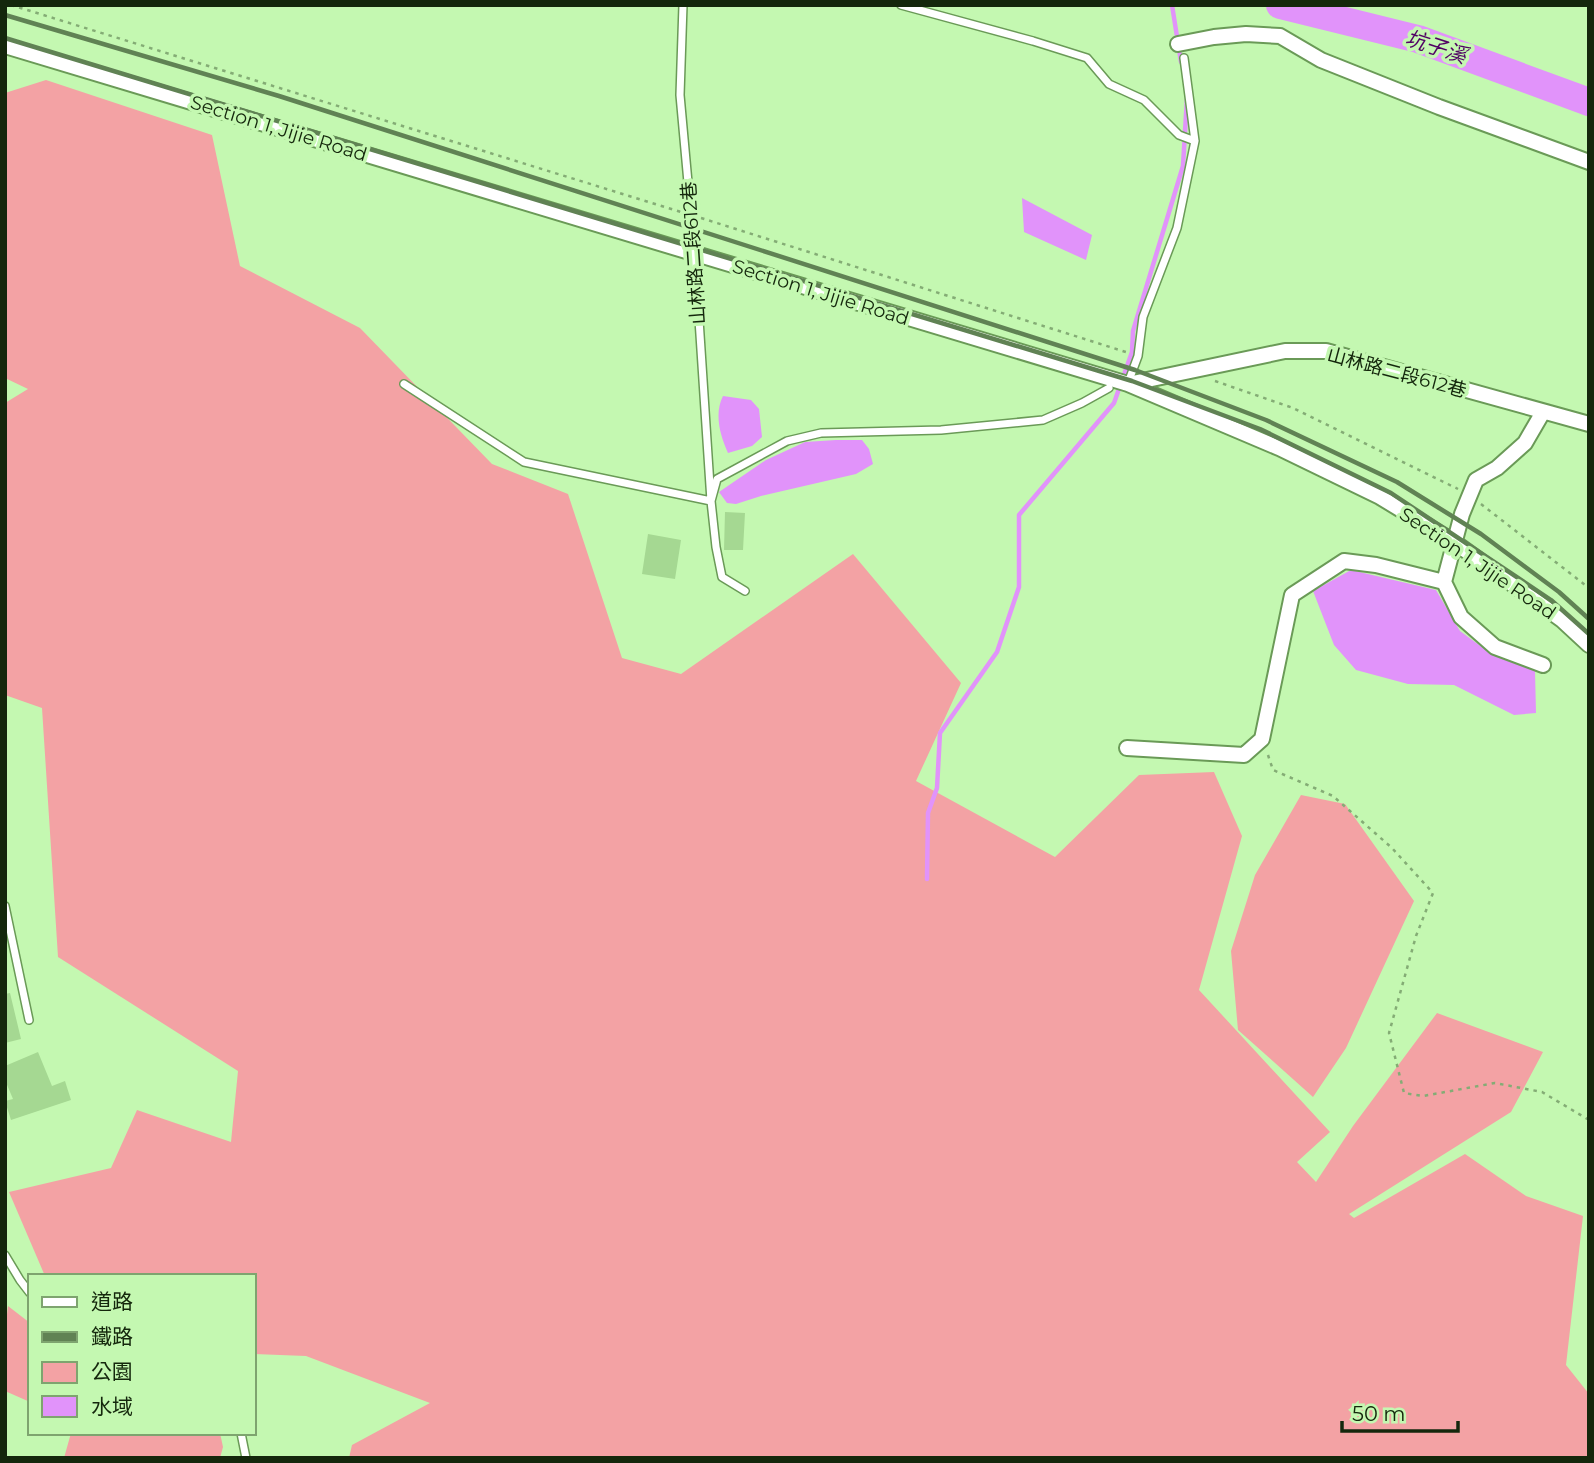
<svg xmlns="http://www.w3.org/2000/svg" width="1594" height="1463" viewBox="0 0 1594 1463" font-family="Montserrat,'Noto Sans TC',sans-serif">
  <rect width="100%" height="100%" fill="#c4f8b1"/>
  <path fill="#f3a2a4" d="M46 80 212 135 240 266 360 328 492 464 568 494 622 658 681 674 853 554 961 683 916 781 1055 857 1139 775 1214 772 1242 836 1199 990 1330 1132 1297 1162 1316 1182 1353 1126 1437 1013 1543 1052 1511 1112 1349 1214 1354 1218 1465 1154 1526 1196 1583 1216 1566 1365 1589 1394V1458H349L352 1445 430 1403 306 1356 254 1354V1276H45L9 1192 111 1168 137 1110 231 1142 238 1071 58 957 42 708 5 695V403L28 389 5 378V93Z
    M1301 795 1345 804 1414 901 1346 1048 1313 1097 1238 1030 1231 951 1255 875Z
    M8 1306 30 1323V1402L5 1391V1331Z
    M71 1433H220L223 1447 220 1458H64Z"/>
  <path fill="#e193fa" d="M1022 198 1092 235 1086 260 1024 232Z
    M723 396 751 400 759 409 762 437 752 446 728 453C720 435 714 414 723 396Z
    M836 440H862L869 449 873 464 856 474 761 496 736 504 727 503 719 492 766 460 805 442Z
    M1351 570 1436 590 1460 631 1490 653 1535 671 1536 713 1514 715 1454 685 1408 684 1356 670 1334 645 1313 591Z"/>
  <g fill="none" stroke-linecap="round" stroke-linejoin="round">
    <path stroke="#e193fa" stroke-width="4.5" d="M1172 5 1181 62
      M927 879 928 813 937 788 940 733 997 652 1019 587V515L1114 403 1132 352 1133 331 1183 166 1187 98"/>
    <path stroke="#e193fa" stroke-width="28" d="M1280 5 1418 39 1589 102"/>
  </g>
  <path fill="#a5d892" d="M725 512 745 513 743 550H724Z
    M648 534 681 540 675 579 642 574Z
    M10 993 21 1039 5 1043V994Z
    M38 1052 52 1086 65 1081 71 1100 11 1120 5 1101 13 1099 5 1080V1066Z"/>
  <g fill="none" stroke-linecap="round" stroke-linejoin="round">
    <g stroke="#6a9a57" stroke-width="10">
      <path id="service" d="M683 5 680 95 695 259 711 501 716 547 722 577 745 591
        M901 5 1033 41 1087 58 1109 84 1144 100 1179 135 1195 141
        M1128 383 1138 356 1143 317 1177 228 1195 141 1184 58
        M404 384 524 462 711 501 717 479 787 441 821 433 941 430 1043 420 1082 403 1109 388
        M5 906 29 1020
        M5 1255 20 1280 30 1293
        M241 1433 246 1458"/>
    </g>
    <g stroke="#6a9a57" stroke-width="18">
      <path id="minor" d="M1178 44 1214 37 1246 34 1280 36 1321 60 1439 107 1589 162
        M5 46 1128 384 1279 448 1380 497 1454 542 1562 620 1589 645
        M1128 384 1285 351H1326L1589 424
        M1444 582 1462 514 1476 480 1497 468 1525 443 1543 412
        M1444 582 1461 617 1495 647 1543 665
        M1127 748 1244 755 1262 739 1292 595 1344 561 1376 565 1444 582"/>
    </g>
    <path stroke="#84ac75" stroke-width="2.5" stroke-dasharray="3.5 5" stroke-linecap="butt" d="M11 5 681 212
      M701 218 1129 353
      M1215 381 1293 408 1458 489
      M1481 504 1589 588
      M1268 755 1273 770 1333 796 1392 848 1433 893 1416 936 1389 1033 1404 1093 1423 1096 1495 1083 1542 1092 1589 1120"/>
    <use href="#service" stroke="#fff" stroke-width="7"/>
    <use href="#minor" stroke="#fff" stroke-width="14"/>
    <path stroke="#608254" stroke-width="4.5" d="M5 15 279 96 1135 370 1266 420 1397 482 1481 534 1559 592 1589 619
      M5 38 1132 381 1260 429 1391 493 1551 600 1589 634"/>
  </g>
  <g text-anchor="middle" stroke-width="7" stroke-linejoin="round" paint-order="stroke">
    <g font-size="19" fill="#14270c" stroke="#c4f8b1">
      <text transform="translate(279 128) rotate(17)" y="7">Section 1, Jijie Road</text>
      <text transform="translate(693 253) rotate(-94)" y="7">山林路二段612巷</text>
      <text transform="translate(821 292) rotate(17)" y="7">Section 1, Jijie Road</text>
      <text transform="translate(1397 372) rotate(15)" y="7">山林路二段612巷</text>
      <text transform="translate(1478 563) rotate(34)" y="7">Section 1, Jijie Road</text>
    </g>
    <g font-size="21" font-style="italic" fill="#510264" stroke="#c4f8b1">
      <text transform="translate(1436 47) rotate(18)" y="7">坑子溪</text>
    </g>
  </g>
  <rect width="1594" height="1463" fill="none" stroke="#14270c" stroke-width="14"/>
  <rect x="28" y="1274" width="228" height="161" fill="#c4f8b1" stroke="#7ea46f" stroke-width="2"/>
  <rect x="42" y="1297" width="35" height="10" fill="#ffffff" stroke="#7ea46f" stroke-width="2"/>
  <text x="91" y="1309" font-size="21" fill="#14270c">道路</text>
  <rect x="42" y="1332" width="35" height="10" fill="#608254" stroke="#7ea46f" stroke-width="2"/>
  <text x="91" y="1344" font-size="21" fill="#14270c">鐵路</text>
  <rect x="42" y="1362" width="35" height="21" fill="#f3a2a4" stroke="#7ea46f" stroke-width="2"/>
  <text x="91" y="1379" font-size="21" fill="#14270c">公園</text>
  <rect x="42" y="1396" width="35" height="21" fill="#e193fa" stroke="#7ea46f" stroke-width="2"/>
  <text x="91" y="1414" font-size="21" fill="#14270c">水域</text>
  <path d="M1342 1421v10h116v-10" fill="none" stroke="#14270c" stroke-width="3.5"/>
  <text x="1352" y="1421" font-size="21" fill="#14270c" stroke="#c4f8b1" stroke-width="5" paint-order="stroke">50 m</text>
</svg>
